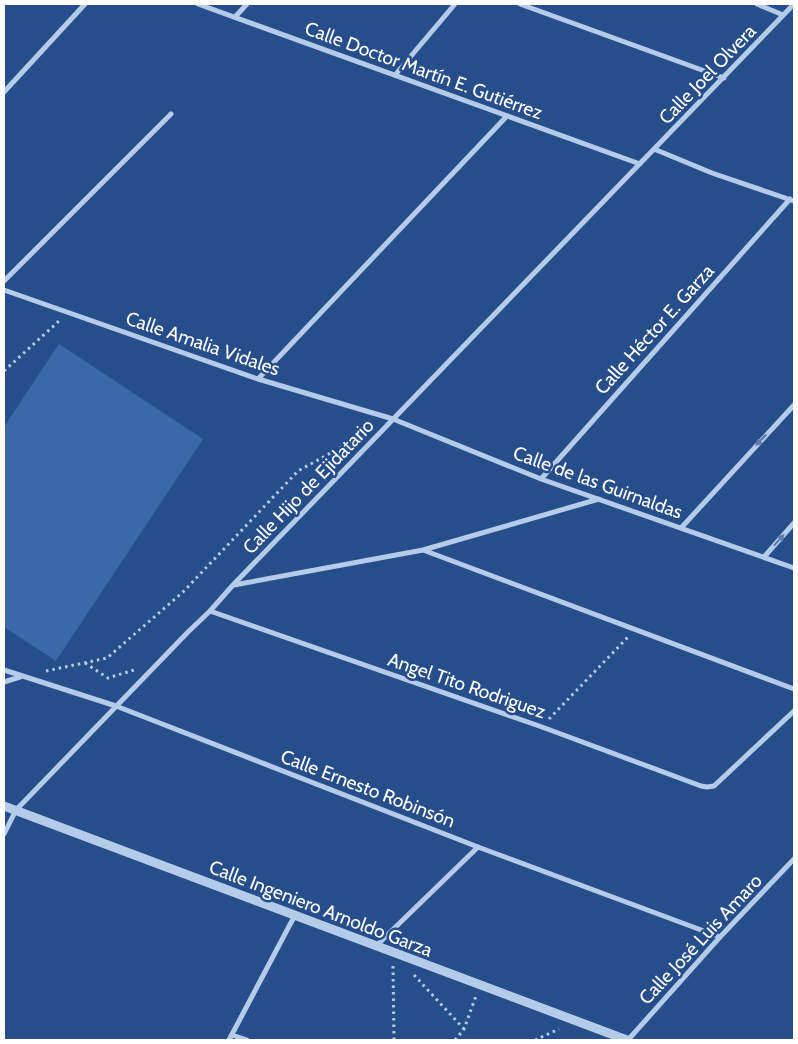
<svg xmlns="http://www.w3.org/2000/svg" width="798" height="1044" viewBox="0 0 798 1044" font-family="Cabin,sans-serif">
  <rect width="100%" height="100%" fill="#264e8b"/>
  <path fill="#3a68a8" d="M59 344 203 439 56 661 4 627V427Z"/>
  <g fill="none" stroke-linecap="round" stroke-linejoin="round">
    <path stroke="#b4cbea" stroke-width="3" stroke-dasharray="2.5 4" stroke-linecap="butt" d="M4 371 59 321
      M85 663 108 678 134 670
      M46 671 107 658 183 592 298 471 356 439
      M549 719 628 637
      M393 966 394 1040
      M414 975 464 1029
      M455 1040 464 1029 476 996
      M535 1040 559 1029"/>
    <path stroke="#b4cbea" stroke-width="5" d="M198 4 640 164
      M520 4 724 78
      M757 4 783 15
      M235 17 247 4
      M395 75 455 4
      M4 92 85 4
      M654 149 712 173 794 201
      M4 281 171 114
      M4 290 258 379 393 419 541 479 794 568
      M258 379 507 116
      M541 479 790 199
      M681 528 794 405
      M423 550 794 689
      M764 557 794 523
      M234 585 423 550 599 499
      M210 611 542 727 701 786 707 787 714 786 794 711
      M4 670 116 706 478 847 720 937
      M4 682 20 677
      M4 834 16 810 188 632 210 611 233 585 794 4
      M376 946 478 847
      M232 1035 247 1040
      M229 1040 295 915
      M628 1040 720 937 794 859"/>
    <path stroke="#b4cbea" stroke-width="9" d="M4 806 627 1040"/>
  </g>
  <defs><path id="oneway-solid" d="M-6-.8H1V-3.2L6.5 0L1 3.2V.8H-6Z" transform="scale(1.25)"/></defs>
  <g fill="#587aac">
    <use href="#oneway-solid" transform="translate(761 440) rotate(133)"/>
    <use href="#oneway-solid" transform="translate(779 540) rotate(-48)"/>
  </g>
  <g text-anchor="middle" stroke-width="5" stroke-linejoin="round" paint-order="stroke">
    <g font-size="19" fill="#fff" stroke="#264e8b">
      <text transform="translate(424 70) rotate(20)" y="7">Calle Doctor Martín E. Gutiérrez</text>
      <text transform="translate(707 74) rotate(-46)" y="7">Calle Joel Olvera</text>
      <text transform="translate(654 329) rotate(-48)" y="7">Calle Héctor E. Garza</text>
      <text transform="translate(203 343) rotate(19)" y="7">Calle Amalia Vidales</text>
      <text transform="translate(598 482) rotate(20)" y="7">Calle de las Guirnaldas</text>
      <text transform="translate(308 486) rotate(-46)" y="7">Calle Hijo de Ejidatario</text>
      <text transform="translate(467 685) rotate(19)" y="7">Angel Tito Rodriguez</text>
      <text transform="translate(368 788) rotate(21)" y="7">Calle Ernesto Robinsón</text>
      <text transform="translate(321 908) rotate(21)" y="7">Calle Ingeniero Arnoldo Garza</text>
      <text transform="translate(700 939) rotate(-47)" y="7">Calle José Luis Amaro</text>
    </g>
  </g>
  <rect width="798" height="1044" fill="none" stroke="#ffffff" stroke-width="10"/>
</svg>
